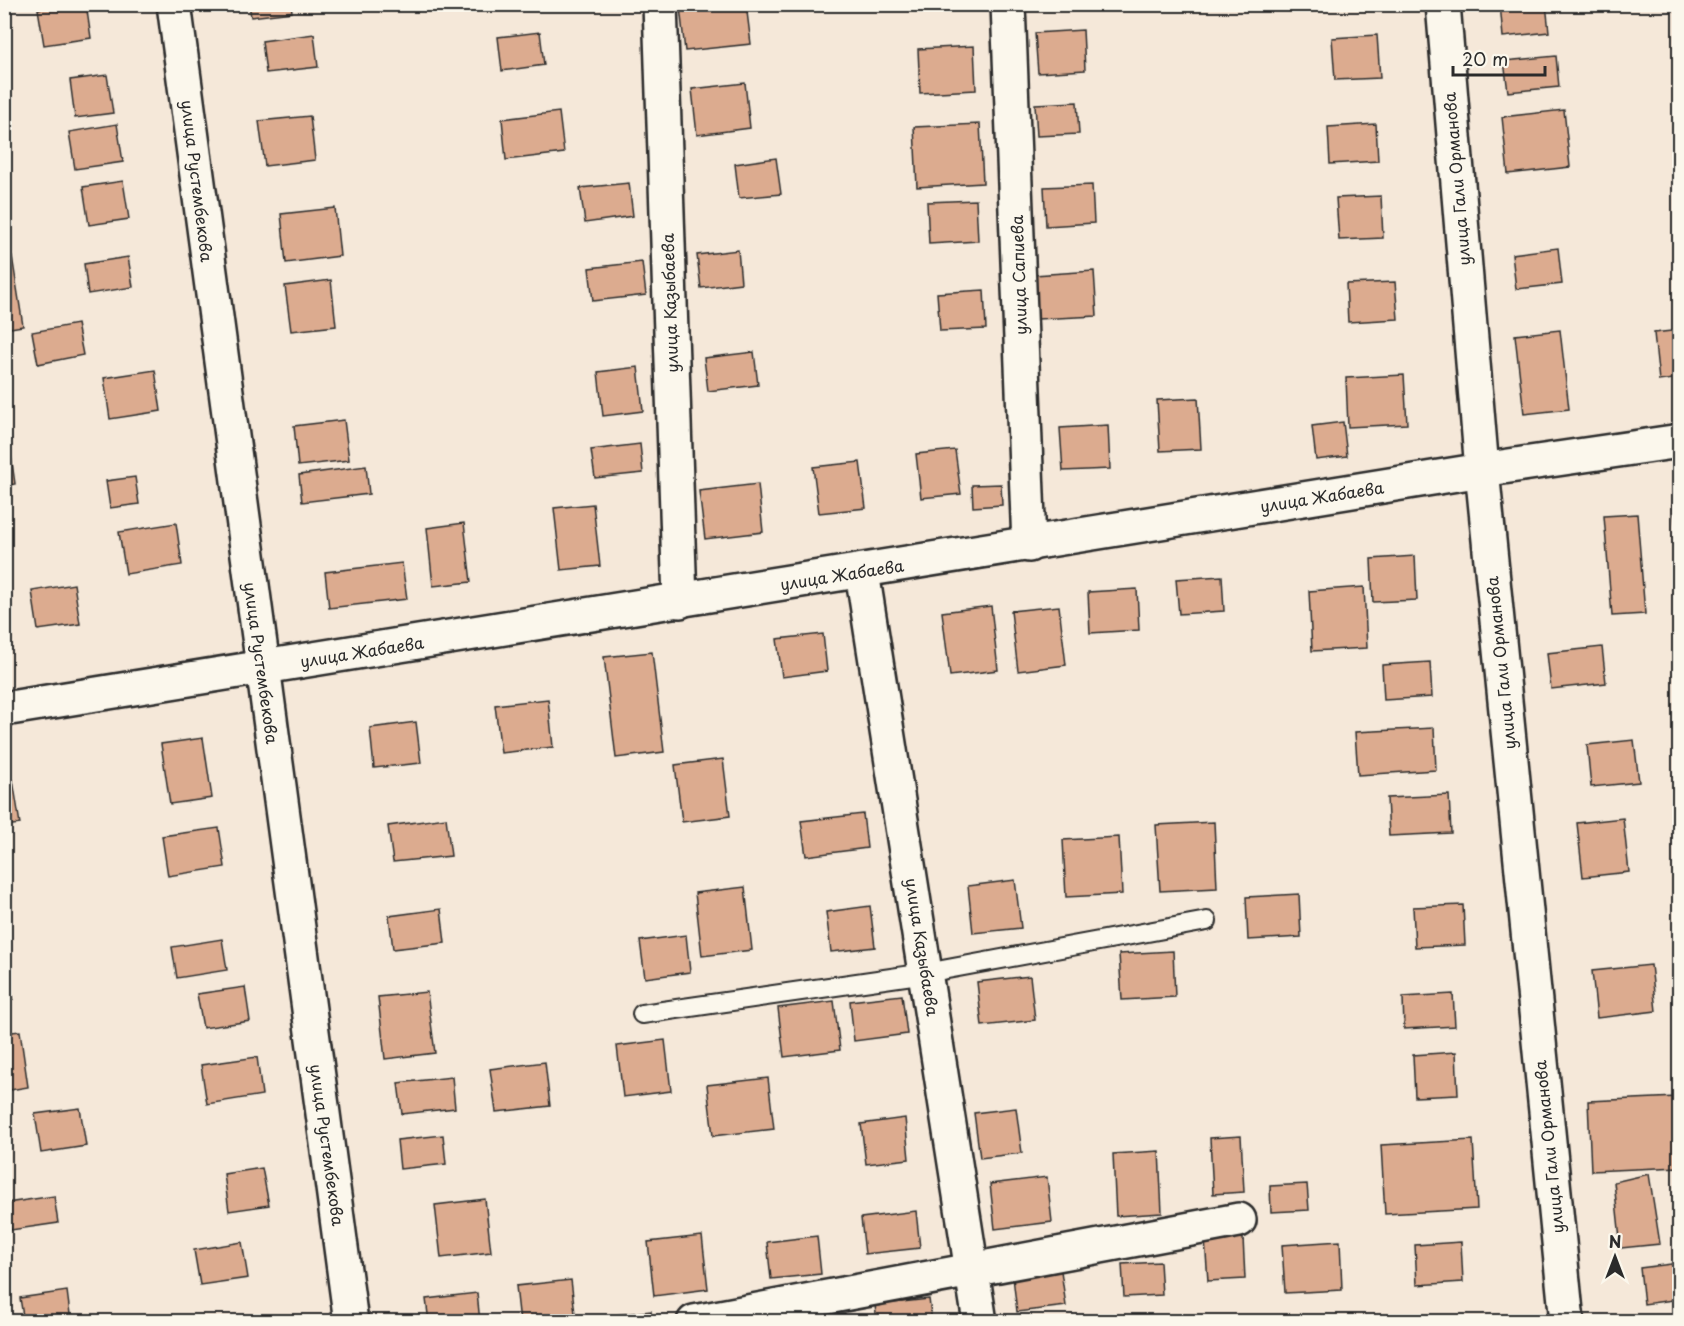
<svg xmlns="http://www.w3.org/2000/svg" width="1684" height="1326" viewBox="0 0 1684 1326" font-family="'Playpen Sans',sans-serif">
  <rect width="100%" height="100%" fill="#f5e8d9"/>
  <filter id="ink" filterUnits="userSpaceOnUse"><feTurbulence type="fractalNoise" baseFrequency=".0167" numOctaves="2"/><feDisplacementMap in="SourceGraphic" scale="12" xChannelSelector="R" yChannelSelector="G"/><feConvolveMatrix kernelMatrix="1 2 1 2 8 2 1 2 1" color-interpolation-filters="sRGB"/></filter>
  <g filter="url(#ink)">
    <path fill="#dcab8f" stroke="#2b2b2b" stroke-width="1.5" d="M68 4H86L91 38 44 45 38 9Z
      M249 4H291L292 12 251 17Z
      M704 4H746L751 44 685 51 680 7Z
      M1500 4H1546L1549 32 1503 37Z
      M1083 30 1085 70 1038 73 1035 33Z
      M540 32 544 65 502 71 498 37Z
      M314 34 318 67 266 73 262 41Z
      M1377 35 1380 78 1335 80 1332 38Z
      M974 46 976 90 920 93 918 49Z
      M1556 56 1559 87 1508 92 1504 61Z
      M107 75 113 113 75 118 70 80Z
      M745 83 750 128 697 135 692 89Z
      M1077 102 1079 134 1037 136 1035 104Z
      M1564 110 1570 167 1508 174 1502 117Z
      M559 112 564 153 506 160 502 119Z
      M310 116 315 160 265 166 259 121Z
      M117 124 123 162 75 169 69 132Z
      M980 124 983 183 917 187 914 127Z
      M1376 124 1378 161 1330 164 1328 127Z
      M776 158 781 194 739 198 735 164Z
      M123 181 129 219 89 225 83 187Z
      M629 183 633 216 585 223 580 188Z
      M1092 185 1094 223 1046 226 1044 187Z
      M1381 196 1383 238 1339 240 1336 198Z
      M976 200 978 241 929 244 927 202Z
      M335 208 340 256 286 263 281 214Z
      M1558 248 1562 284 1516 289 1512 254Z
      M738 250 741 283 701 288 697 255Z
      M12 256 23 326 4 329V257Z
      M128 257 133 287 88 294 84 264Z
      M642 262 646 295 593 301 589 268Z
      M1094 271 1097 316 1037 319 1034 275Z
      M331 280 336 326 291 331 285 286Z
      M1395 282 1398 319 1348 322 1346 284Z
      M984 290 986 329 940 331 937 293Z
      M77 324 83 355 38 364 32 332Z
      M1560 330 1569 409 1524 414 1515 335Z
      M1680 330V378L1659 381 1654 333Z
      M754 352 758 385 708 391 704 358Z
      M638 367 643 411 603 416 598 372Z
      M155 370 161 411 110 419 104 378Z
      M1404 375 1407 424 1348 427 1346 378Z
      M1198 398 1201 449 1160 451 1157 400Z
      M344 420 349 460 298 466 294 426Z
      M1343 422 1347 456 1316 460 1312 426Z
      M1108 425 1110 469 1063 471 1060 428Z
      M4 441H9L15 484 4 486Z
      M640 444 643 473 595 478 591 450Z
      M955 450 961 494 921 498 916 454Z
      M860 462 866 508 819 513 813 467Z
      M366 466 369 494 302 502 299 475Z
      M135 477 139 504 110 508 106 481Z
      M758 484 763 532 705 539 699 491Z
      M1001 484 1002 505 973 507 972 485Z
      M1673 503H1680V560Z
      M593 504 600 566 561 570 554 508Z
      M1637 514 1645 614 1612 616 1604 516Z
      M176 523 182 565 126 574 119 532Z
      M464 523 471 582 433 586 427 528Z
      M1415 556 1417 600 1373 602 1371 559Z
      M402 563 407 599 329 608 325 572Z
      M1222 576 1224 611 1179 614 1176 579Z
      M74 584 80 624 38 630 32 591Z
      M1364 587 1367 648 1312 651 1309 591Z
      M1137 589 1139 630 1090 633 1088 592Z
      M991 606 998 670 950 676 942 612Z
      M1059 606 1066 665 1018 671 1011 611Z
      M823 634 827 671 782 677 777 639Z
      M1602 647 1606 683 1551 689 1547 653Z
      M652 652 664 752 616 758 604 657Z
      M1430 662 1432 697 1384 700 1382 665Z
      M548 699 553 747 501 753 495 705Z
      M416 722 421 763 374 768 370 728Z
      M1434 728 1436 770 1358 775 1355 732Z
      M203 738 212 798 170 804 161 744Z
      M1634 740 1639 782 1591 787 1587 745Z
      M723 759 730 816 682 822 675 765Z
      M13 780 20 824 4 826V782Z
      M1449 795 1451 833 1389 836 1387 798Z
      M863 814 867 848 806 856 801 821Z
      M446 818 451 856 393 862 388 826Z
      M1623 818 1629 872 1583 877 1577 823Z
      M1214 822 1217 888 1160 891 1156 825Z
      M219 828 225 867 168 876 162 836Z
      M1119 837 1122 894 1066 897 1063 840Z
      M1015 880 1021 928 973 933 968 886Z
      M745 887 752 950 702 956 695 893Z
      M1299 894 1301 937 1248 940 1246 897Z
      M1463 905 1465 945 1415 947 1413 907Z
      M870 906 875 947 831 952 826 912Z
      M441 909 445 943 393 949 389 916Z
      M686 935 690 972 645 978 640 941Z
      M222 939 227 970 177 978 172 947Z
      M1173 951 1175 997 1122 1000 1119 954Z
      M4 962H7L13 999 4 1000Z
      M1651 965 1656 1011 1597 1018 1592 971Z
      M1030 976 1035 1020 982 1026 977 982Z
      M245 987 250 1021 203 1028 197 994Z
      M427 992 435 1053 385 1059 378 997Z
      M1453 994 1455 1026 1404 1029 1403 997Z
      M902 995 907 1034 854 1041 850 1001Z
      M834 1001 840 1050 784 1057 778 1008Z
      M1675 1023H1680V1167L1591 1171 1588 1101 1678 1097Z
      M20 1031 28 1087 4 1091V1033Z
      M665 1040 671 1091 623 1097 617 1046Z
      M1456 1052 1458 1095 1415 1097 1413 1055Z
      M257 1057 262 1095 207 1104 201 1065Z
      M545 1062 550 1106 496 1112 490 1069Z
      M452 1077 455 1108 402 1114 398 1083Z
      M768 1078 774 1129 713 1136 707 1085Z
      M80 1108 86 1146 41 1153 35 1114Z
      M1016 1108 1022 1153 980 1158 974 1113Z
      M905 1118 909 1159 866 1164 861 1124Z
      M443 1135 446 1164 400 1169 397 1140Z
      M1241 1136 1244 1192 1213 1194 1210 1138Z
      M1473 1140 1477 1209 1385 1214 1381 1145Z
      M1159 1151 1162 1213 1116 1216 1113 1154Z
      M262 1168 269 1205 229 1211 224 1174Z
      M1649 1174 1660 1244 1621 1248 1614 1182Z
      M1047 1177 1052 1222 995 1229 990 1184Z
      M1307 1184 1309 1210 1271 1212 1270 1186Z
      M54 1196 58 1223 11 1230 7 1203Z
      M485 1199 491 1252 441 1258 435 1205Z
      M916 1211 920 1248 865 1254 861 1218Z
      M702 1236 708 1289 654 1296 648 1242Z
      M817 1236 821 1274 771 1279 767 1242Z
      M1243 1238 1245 1279 1208 1281 1205 1240Z
      M1340 1241 1342 1290 1285 1293 1282 1245Z
      M242 1242 248 1278 200 1285 194 1250Z
      M1461 1242 1463 1282 1417 1285 1415 1245Z
      M1160 1262 1162 1295 1124 1297 1122 1264Z
      M1679 1263 1680 1299 1644 1304 1640 1268Z
      M1061 1271 1066 1306 1017 1312 1013 1277Z
      M571 1280 576 1322H520L516 1286Z
      M67 1291 71 1322H24L20 1298Z
      M477 1293 480 1322H429L426 1299Z
      M929 1299 932 1322H877L875 1305Z
      M651 1311 652 1322H598L597 1317Z"/>
    <g fill="none" stroke-linecap="round" stroke-linejoin="round">
      <g stroke="#2b2b2b" stroke-width="22">
        <path id="service" d="M642 1014 926 973 1207 921"/>
      </g>
      <g stroke="#2b2b2b" stroke-width="38">
        <path id="minor" d="M174 4 351 1322
          M660 4 680 601
          M1008 4 1029 545
          M1443 4 1482 470 1567 1322
          M862 572 980 1322
          M694 1322 1239 1220"/>
      </g>
      <g stroke="#2b2b2b" stroke-width="38">
        <path id="tertiary" d="M4 709 1482 470 1680 441"/>
      </g>
      <use href="#service" stroke="#fbf7ec" stroke-width="18"/>
      <use href="#minor" stroke="#fbf7ec" stroke-width="33"/>
      <use href="#tertiary" stroke="#fbf7ec" stroke-width="33"/>
    </g>
  </g>
  <g text-anchor="middle" stroke-width="5" stroke-linejoin="round" paint-order="stroke">
    <g font-size="16" fill="#2b2b2b" stroke="#fbf7ec">
      <text transform="translate(1457 179) rotate(-95)" y="6">улица Гали Орманова</text>
      <text transform="translate(197 181) rotate(83)" y="6">улица Рустембекова</text>
      <text transform="translate(1019 275) rotate(-92)" y="6">улица Сапиева</text>
      <text transform="translate(670 303) rotate(-92)" y="6">улица Казыбаева</text>
      <text transform="translate(1322 497) rotate(-9)" y="6">улица Жабаева</text>
      <text transform="translate(842 575) rotate(-9)" y="6">улица Жабаева</text>
      <text transform="translate(362 652) rotate(-9)" y="6">улица Жабаева</text>
      <text transform="translate(261 663) rotate(82)" y="6">улица Рустембекова</text>
      <text transform="translate(1501 663) rotate(-96)" y="6">улица Гали Орманова</text>
      <text transform="translate(922 947) rotate(81)" y="6">улица Казыбаева</text>
      <text transform="translate(327 1145) rotate(82)" y="6">улица Рустембекова</text>
      <text transform="translate(1549 1147) rotate(-96)" y="6">улица Гали Орманова</text>
    </g>
  </g>
  <rect width="1684" height="1326" fill="none" stroke="#fbf7ec" stroke-width="24"/>
  <rect x="12" y="12" width="1660" height="1302" fill="none" stroke="#2b2b2b" stroke-width="2" filter="url(#ink)"/>
  <g transform="translate(1615 1257)" stroke="#fbf7ec" stroke-width="4.5" paint-order="stroke">
  <path d="M0-4.5L10 22L0 15L-10 22Z" fill="#2b2b2b"/>
  <text y="-9" font-size="16" font-weight="bold" text-anchor="middle" fill="#2b2b2b">N</text>
  </g>
  <path d="M1453 66v9h92v-9" fill="none" stroke="#2b2b2b" stroke-width="3"/>
  <text x="1462" y="66" font-size="18" fill="#2b2b2b" stroke="#fbf7ec" stroke-width="4.5" paint-order="stroke">20 m</text>
</svg>
